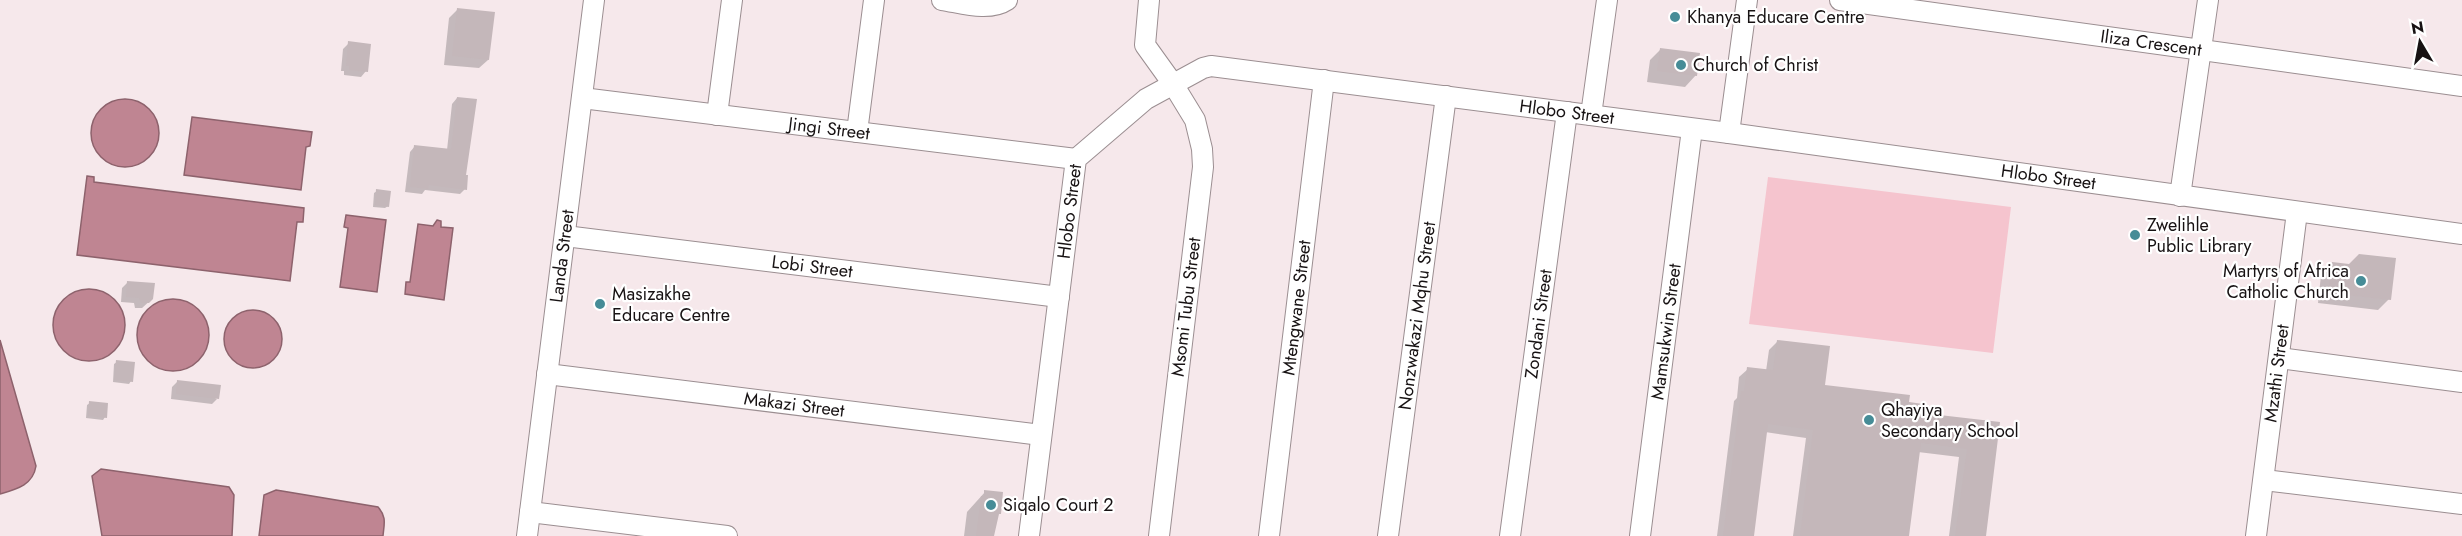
<svg xmlns="http://www.w3.org/2000/svg" width="2462" height="536" viewBox="0 0 2462 536" font-family="Jost,sans-serif">
  <rect width="100%" height="100%" fill="#f6e8eb"/>
  <path fill="#f5c4ce" d="M1768 177 2011 207 1993 353 1749 324Z"/>
  <path fill="#bf8592" stroke="#8d626c" stroke-width="1.5" d="M91 133a34 34 0 1 1 68 0a34 34 0 1 1-68 0Z
    M192 117 312 132 310 146 306 147 301 190 184 175Z
    M87 176 94 177V182L304 208 303 222H297L290 281 77 255Z
    M346 215 386 220 377 292 340 287 348 228 344 227Z
    M437 220 441 221V227L453 228 444 300 405 294 406 282H410L418 224 433 226Z
    M53 325a36 36 0 1 1 72 0a36 36 0 1 1-72 0Z
    M137 335a36 36 0 1 1 72 0a36 36 0 1 1-72 0Z
    M224 339a29 29 0 1 1 58 0a29 29 0 1 1-58 0Z
    M0 340 36 466C33 485 17 489 0 494Z
    M101 469 229 487 234 495 232 536H102L92 476Z
    M276 490 378 507C387 517 384 524 383 536H259L264 495Z"/>
  <path fill="#0003" d="M458 9 488 60 479 68 444 65 449 18Z
    M349 43 366 71 361 77 344 75V71H341L343 49Z
    M1661 49 1696 75 1685 87 1647 82 1650 60Z
    M457 98 465 189 460 194 425 190 422 194 405 192 410 152 415 146 447 150 452 104Z
    M377 191 388 206 385 208 373 207 374 193Z
    M2332 264 2389 299 2378 310 2318 303 2321 275Z
    M128 282 152 299 142 308H135L134 303 121 302 122 288Z
    M1777 342 1824 386 1907 403 1920 414 1998 424 1985 536H1949L1959 457 1918 452 1907 536H1793L1806 438 1765 432 1752 536H1717L1734 401 1737 398 1739 377 1748 369 1766 371 1769 350Z
    M117 362 131 381 129 384 113 382 114 364Z
    M178 381 217 399 212 404 171 399 172 387Z
    M90 403 105 417 103 420 86 418 87 405Z
    M985 492 997 516 993 536H964L967 512Z"/>
  <path fill="#c4b7ba" d="M457 8 495 12 489 60 452 56Z
    M348 41 371 44 368 72 349 70V66H346Z
    M1660 48 1700 53 1697 76 1657 71Z
    M457 97 477 99 466 175H468L467 190 429 185 428 189 410 187 414 145 451 149Z
    M376 189 391 191 389 207 375 205Z
    M2359 254 2396 258 2391 300 2328 293 2332 262 2349 264Z
    M127 281 155 283 153 299 149 303H141L139 298 126 297Z
    M1777 340 1830 346 1825 385 1910 395 1909 402 1923 404 1922 413 2000 422 1986 536H1955L1967 449 1921 443 1909 536H1800L1813 430 1768 424 1754 536H1723L1741 391H1744L1747 367 1773 370Z
    M116 360 135 362 133 382 114 380Z
    M177 380 221 385 219 399 176 394Z
    M89 401 108 403 107 418 88 416Z
    M984 490 1003 492 1001 514H999L994 536H976L981 496H984Z"/>
  <g fill="none" stroke-linecap="round" stroke-linejoin="round">
    <g stroke="#9b8e91" stroke-width="22">
      <g id="street">
        <path d="M942 0C962 3 989 12 1007 0"/>
        <path d="M1149 0 1145 45 1173 84 1195 120 1202 149 1203 167 1159 536"/>
        <path id="s1" d="M1840 0 2462 86"/>
        <path id="s2" d="M582 98 1076 159"/>
        <path d="M717 115 732 0"/>
        <path d="M1591 115 1607 0"/>
        <path d="M857 132 874 0"/>
        <path d="M1729 133 1747 0"/>
        <path d="M2180 196 2208 0"/>
        <path id="s3" d="M565 236 1059 297"/>
        <path d="M2279 358 2462 382"/>
        <path id="s4" d="M547 374 1041 435"/>
        <path d="M2264 480 2462 504"/>
        <path d="M530 512 727 536"/>
        <path id="s5" d="M527 536 594 0"/>
        <path id="s6" d="M1029 536 1076 159 1146 99 1203 68 1211 66 1729 133 2462 234"/>
        <path id="s7" d="M1269 536 1324 80"/>
        <path id="s8" d="M1388 536 1446 96"/>
        <path id="s9" d="M1510 536 1567 112"/>
        <path id="s10" d="M1640 536 1692 129"/>
        <path id="s11" d="M2256 536 2297 212"/>
      </g>
    </g>
    <use href="#street" stroke="#fff" stroke-width="20"/>
  </g>
  <g fill="#468c97" stroke="#fff" stroke-width="2">
    <circle cx="1675" cy="17" r="6"/>
    <circle cx="1681" cy="65" r="6"/>
    <circle cx="2135" cy="235" r="6"/>
    <circle cx="2361" cy="281" r="6"/>
    <circle cx="600" cy="304" r="6"/>
    <circle cx="1869" cy="420" r="6"/>
    <circle cx="991" cy="505" r="6"/>
  </g>
  <g text-anchor="middle" stroke-width="4.5" stroke-linejoin="round" paint-order="stroke">
    <g font-size="18" fill="#171213" stroke="#fff" text-anchor="start">
      <text x="1687" y="23">Khanya Educare Centre</text>
      <text x="1693" y="71">Church of Christ</text>
      <text x="2147" y="231">Zwelihle<tspan x="2147" dy="21">Public Library</tspan></text>
      <text x="2349" y="277" text-anchor="end">Martyrs of Africa<tspan x="2349" dy="21">Catholic Church</tspan></text>
      <text x="612" y="300">Masizakhe<tspan x="612" dy="21">Educare Centre</tspan></text>
      <text x="1881" y="416">Qhayiya<tspan x="1881" dy="21">Secondary School</tspan></text>
      <text x="1003" y="511">Siqalo Court 2</text>
    </g>
    <g font-size="18" fill="#171213" stroke="#fff">
      <text dy="6" stroke="none"><textPath href="#s1" startOffset="314">Iliza Crescent</textPath></text>
      <text dy="6" stroke="none"><textPath href="#s6" startOffset="904">Hlobo Street</textPath></text>
      <text dy="6" stroke="none"><textPath href="#s2" startOffset="249">Jingi Street</textPath></text>
      <text dy="6" stroke="none"><textPath href="#s6" startOffset="1390">Hlobo Street</textPath></text>
      <text dy="6" stroke="none"><textPath href="#s6" startOffset="327">Hlobo Street</textPath></text>
      <text dy="6" stroke="none"><textPath href="#s5" startOffset="282">Landa Street</textPath></text>
      <text dy="6" stroke="none"><textPath href="#s3" startOffset="249">Lobi Street</textPath></text>
      <text transform="translate(1186 307) rotate(-83)" y="6">Msomi Tubu Street</text>
      <text dy="6" stroke="none"><textPath href="#s7" startOffset="230">Mtengwane Street</textPath></text>
      <text dy="6" stroke="none"><textPath href="#s8" startOffset="222">Nonzwakazi Mqhu Street</textPath></text>
      <text dy="6" stroke="none"><textPath href="#s9" startOffset="214">Zondani Street</textPath></text>
      <text dy="6" stroke="none"><textPath href="#s10" startOffset="206">Mamsukwin Street</textPath></text>
      <text dy="6" stroke="none"><textPath href="#s11" startOffset="164">Mzathi Street</textPath></text>
      <text dy="6" stroke="none"><textPath href="#s4" startOffset="249">Makazi Street</textPath></text>
    </g>
  </g>
  <g transform="translate(2420 42) rotate(350)" stroke="#ffffff" stroke-width="4.5" paint-order="stroke">
  <path d="M0-4.5L10 22L0 15L-10 22Z" fill="#171213"/>
  <text y="-9" font-size="16" font-weight="bold" text-anchor="middle" fill="#171213">N</text>
  </g>
</svg>
